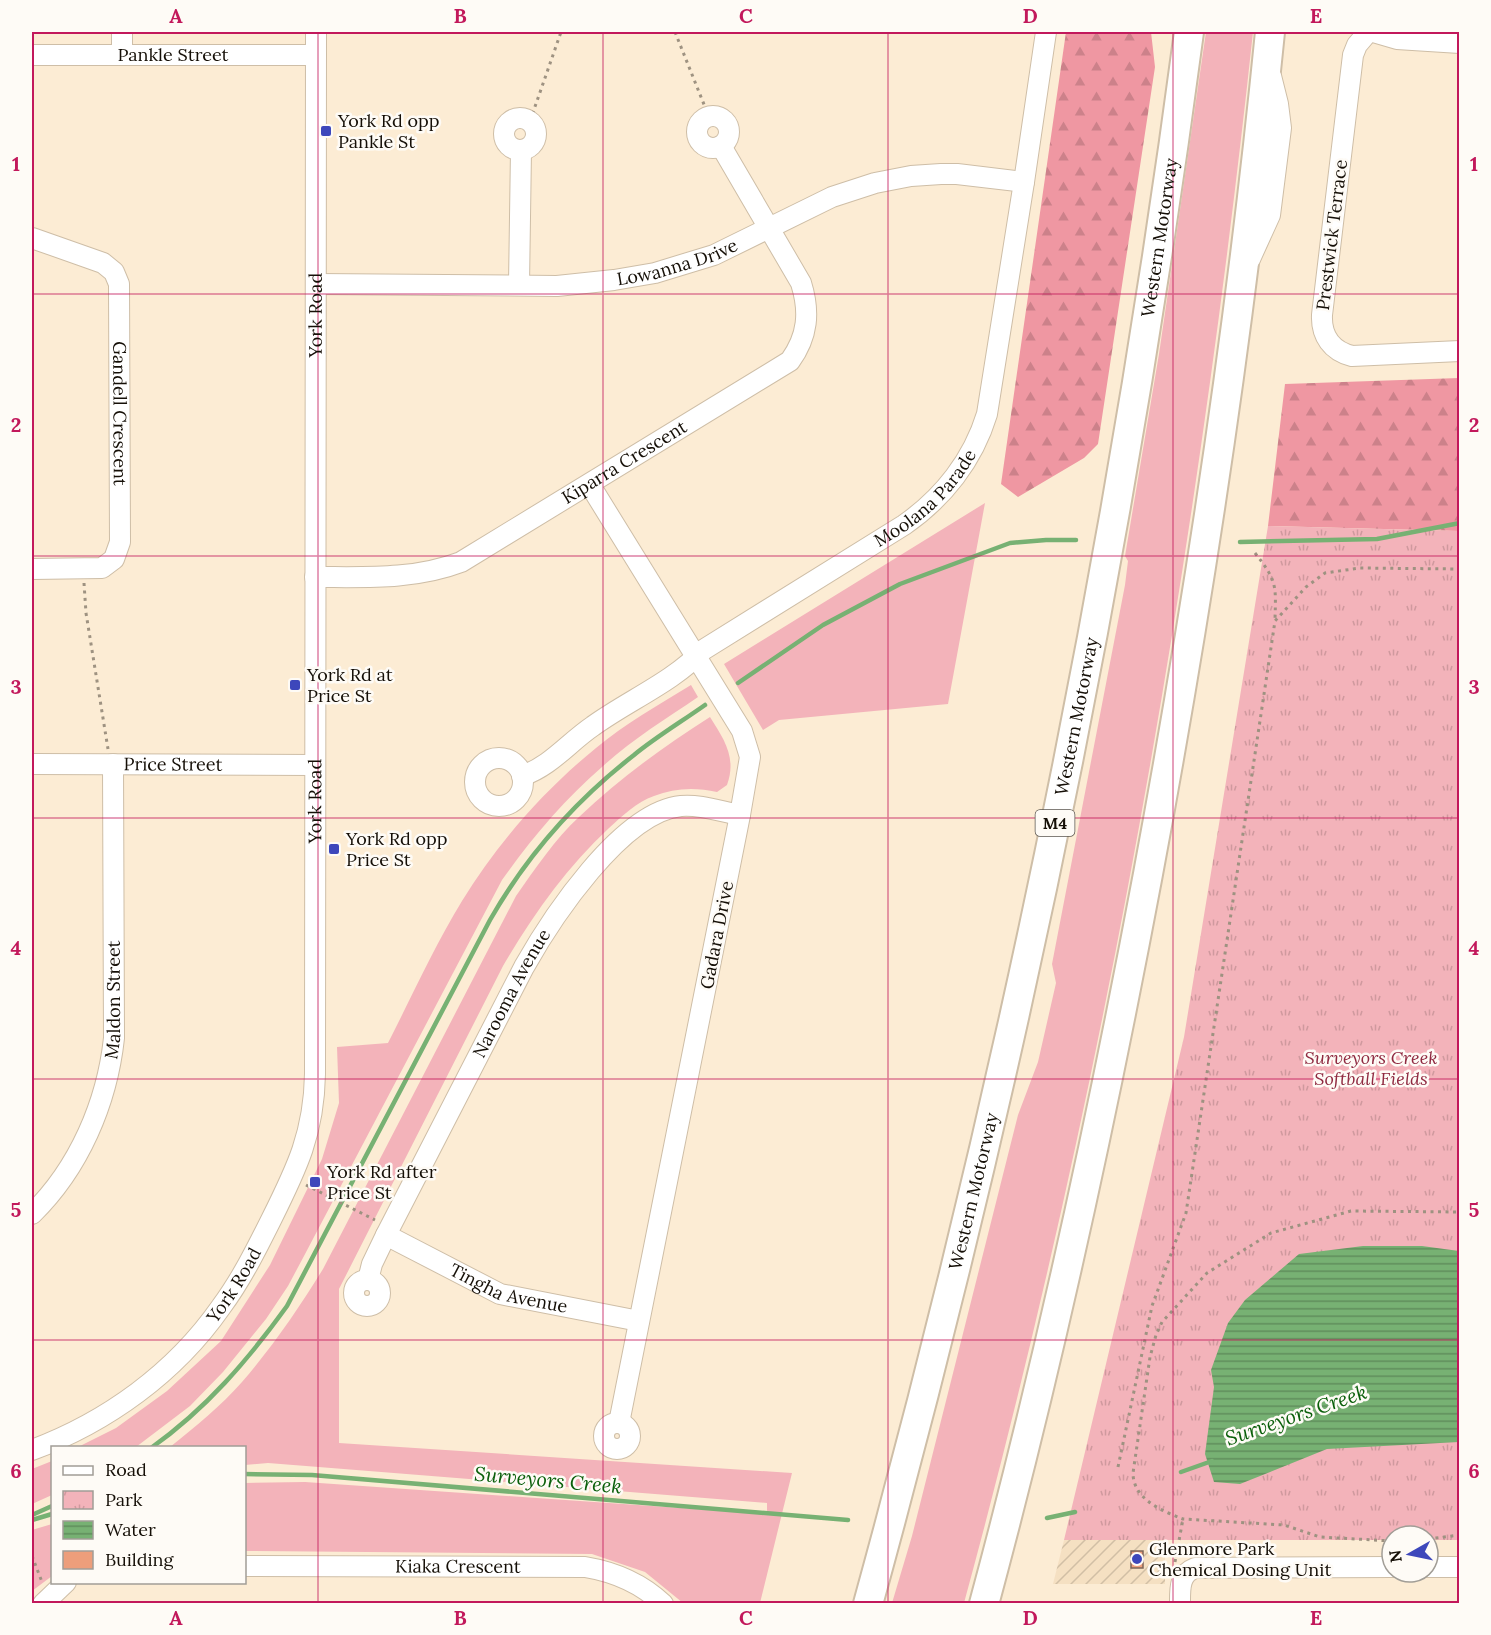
<svg xmlns="http://www.w3.org/2000/svg" width="1491" height="1635" viewBox="0 0 1491 1635" font-family="Lora,serif">
  <defs>
    <pattern id="industrial-furrows" width="10" height="10" patternUnits="userSpaceOnUse" patternTransform="scale(1.5)"><rect width="10" height="10" fill="#f5e0c2"/><path d="M-1 1l2-2M0 10L10 0M9 11l2-2" fill="none" stroke="#d1bfa5"/></pattern>
    <pattern id="forest-firs" width="22" height="20" patternUnits="userSpaceOnUse" patternTransform="scale(1.5)"><rect width="22" height="20" fill="#ef97a2"/><path d="M5 1l3.5 6h-7zM16 11l3.5 6h-7z" fill="#cc818a"/></pattern>
    <pattern id="park-tufts" width="24" height="20" patternUnits="userSpaceOnUse" patternTransform="scale(1.5)"><rect width="24" height="20" fill="#f3b3ba"/><path d="M3 7l-1-3M5 7V3M7 7l1-3M15 17l-1-3M17 17v-4M19 17l1-3" fill="none" stroke="#cf999e"/></pattern>
    <pattern id="water-rules" width="6" height="5" patternUnits="userSpaceOnUse" patternTransform="scale(1.5)"><rect width="6" height="5" fill="#77b173"/><path d="M0 2.5h6" fill="none" stroke="#608e5c"/></pattern>
  </defs>
  <rect width="100%" height="100%" fill="#fcecd4"/>
  <path fill="url(#industrial-furrows)" d="M1064 1540H1165V1584H1053Z"/>
  <path fill="#f3b3ba" d="M1206 32H1253C1196 562 1104 1089 964 1603H892L912 1536 1018 1115 1038 1062 1056 983 1052 964 1125 585 1128 561 1125 556 1159 354Z
    M985 503 948 704 779 720 763 730 724 664Z
    M691 685 698 697C666 719 631 740 602 767 564 800 531 839 502 880L304 1256 288 1286 266 1319 223 1372 190 1406 136 1447H78L116 1428 167 1391 221 1341 270 1265 322 1159 339 1103 337 1047 388 1043C412 996 434 947 462 901 497 844 543 791 596 748 625 724 658 705 691 685Z
    M710 717C724 739 737 758 727 785L717 792C695 787 674 788 654 796 637 802 622 816 609 828 566 868 533 915 503 966L339 1289V1443L792 1473 760 1603H683L645 1572 592 1554 245 1551V1483L305 1482 767 1514V1503L306 1466 268 1463 245 1465 244 1448 170 1447C195 1427 221 1406 242 1382 273 1346 299 1308 323 1269L516 896C535 869 555 839 579 817 619 779 664 746 710 717Z
    M52 1461V1495L32 1504V1469Z
    M52 1524V1576L32 1591V1530Z"/>
  <path fill="url(#forest-firs)" d="M1066 32H1151L1155 67 1098 444 1084 458 1018 497 1001 484Z
    M1459 378V531L1268 526 1285 384Z"/>
  <path fill="url(#park-tufts)" d="M1268 526 1459 531V1540H1428V1536H1392V1540H1064L1184 1037Z"/>
  <path fill="url(#water-rules)" d="M1363 1246H1422L1459 1251V1442L1327 1449 1240 1484 1214 1482 1205 1454 1214 1387 1211 1370 1228 1323 1245 1300 1299 1254Z"/>
  <g fill="none" stroke-linecap="round" stroke-linejoin="round">
    <path stroke="#77b173" stroke-width="4.5" d="M1240 542 1377 539 1460 523
      M738 683 823 625 900 584 1010 543 1046 540H1076
      M151 1448C206 1409 248 1360 287 1306L490 920C527 855 575 801 634 755 656 737 681 722 705 705
      M1181 1472 1212 1461
      M244 1474 312 1475 848 1520
      M32 1515 52 1506
      M1047 1518 1075 1512
      M32 1520 52 1514"/>
  </g>
  <path fill="#ed9e7b" stroke="#7e655a" stroke-width="1.5" d="M1131 1551H1143V1568H1131Z"/>
  <g fill="none" stroke-linecap="round" stroke-linejoin="round">
    <g stroke="#cebea7" stroke-width="22">
      <g id="minor">
        <path d="M1368 32 1357 45 1353 55 1322 315C1321 336 1332 351 1352 356L1460 351"/>
        <path d="M1373 32 1397 39 1460 43"/>
        <path d="M122 54V32"/>
        <path id="s1" d="M32 55H316"/>
        <circle cx="713" cy="132" r="16"/>
        <circle cx="520" cy="134" r="16"/>
        <path id="s2" d="M32 238 103 263 114 272 119 284 120 542 114 559 102 568 32 569"/>
        <path d="M1250 259 1270 215 1281 128 1278 104 1271 76"/>
        <path id="s3" d="M316 284 557 286 614 280 655 273 714 255 832 197 875 183 911 176 941 174H957L1024 182"/>
        <path d="M519 285 521 150"/>
        <path d="M590 485 742 731 750 757 740 815 619 1423"/>
        <path id="s4" d="M315 577C365 577 414 580 461 562L790 361C808 336 810 312 801 283L721 146"/>
        <circle cx="499" cy="782" r="24"/>
        <path id="s5" d="M32 764 315 765"/>
        <path id="s6" d="M522 776C551 766 568 743 593 726 629 700 673 682 703 650L904 525C943 498 973 460 987 414L1024 182 1046 32"/>
        <path id="s7" d="M32 1214C79 1168 107 1103 114 1038L113 764"/>
        <path id="s8" d="M386 1235 500 1294 639 1321"/>
        <path id="s9" d="M368 1280 372 1264 386 1235 524 967C551 919 621 812 681 806 700 804 722 812 740 815"/>
        <circle cx="367" cy="1293" r="13"/>
        <circle cx="617" cy="1436" r="13"/>
        <path id="s10" d="M32 1450C107 1422 175 1373 221 1307 241 1280 256 1250 271 1220 297 1168 314 1133 315 1074L316 32"/>
        <path id="s11" d="M244 1566 585 1567C615 1572 641 1583 663 1604"/>
        <path d="M1428 1567H1460"/>
        <path d="M43 1604 66 1582"/>
        <path d="M1180 1604C1180 1589 1179 1574 1195 1568L1392 1567"/>
      </g>
    </g>
    <g stroke="#cebea7" stroke-width="32">
      <g id="highway">
        <path id="s12" d="M868 1604C1010 1088 1119 562 1189 32"/>
        <path d="M984 1604C1049 1363 1102 1119 1148 874 1200 596 1242 314 1270 32"/>
      </g>
    </g>
    <path stroke="#9e9281" stroke-width="3" stroke-dasharray="3 4.5" stroke-linecap="butt" d="M675 32 709 117
      M530 121 561 32
      M1255 553C1277 581 1276 585 1275 619
      M84 583 86 613 108 749
      M306 1185 375 1220
      M1118 1467 1152 1306 1186 1213 1275 621 1306 587 1325 573 1360 568 1460 569
      M1428 1539 1460 1535
      M1392 1541 1320 1537 1284 1525 1183 1519C1162 1511 1133 1499 1133 1473L1150 1357 1156 1335 1162 1322 1207 1273 1271 1233 1351 1211 1460 1212
      M32 1556 42 1582
      M1175 1562 1183 1519"/>
    <use href="#minor" stroke="#fff" stroke-width="20"/>
    <use href="#highway" stroke="#fff" stroke-width="28"/>
  </g>
  <path fill="none" stroke="#c2185b" stroke-width="1.5" stroke-opacity="0.55" d="M318 32V1604M603 32V1604M888 32V1604M1173 32V1604M32 294H1460M32 556H1460M32 818H1460M32 1079H1460M32 1340H1460"/>
  <g fill="#3d47bb" stroke="#fefbf6" stroke-width="2">
    <rect x="320" y="125" width="12" height="12" rx="3"/>
    <rect x="289" y="679" width="12" height="12" rx="3"/>
    <rect x="328" y="843" width="12" height="12" rx="3"/>
    <rect x="309" y="1176" width="12" height="12" rx="3"/>
    <circle cx="1137" cy="1559" r="6"/>
  </g>
  <g text-anchor="middle" stroke-width="5" stroke-linejoin="round" paint-order="stroke">
    <rect fill="#fefbf6" stroke="#5b564f" stroke-width="1.5" x="1035.5" y="810" width="39" height="26" rx="4.5"/>
    <g font-size="16" font-weight="bold" fill="#150f07">
      <text x="1055" y="829">M4</text>
    </g>
    <g font-size="18" fill="#150f07" stroke="#fefbf6">
      <text dy="6" stroke="none"><textPath href="#s1" startOffset="141">Pankle Street</textPath></text>
      <text transform="translate(1332 235) rotate(-83)" y="6">Prestwick Terrace</text>
      <text dy="6" stroke="none"><textPath href="#s12" startOffset="1398">Western Motorway</textPath></text>
      <text dy="6" stroke="none"><textPath href="#s3" startOffset="364">Lowanna Drive</textPath></text>
      <text dy="6" stroke="none"><textPath href="#s10" startOffset="1254">York Road</textPath></text>
      <text dy="6" stroke="none"><textPath href="#s2" startOffset="232">Gandell Crescent</textPath></text>
      <text dy="6" stroke="none"><textPath href="#s4" startOffset="339">Kiparra Crescent</textPath></text>
      <text dy="6" stroke="none"><textPath href="#s6" startOffset="492">Moolana Parade</textPath></text>
      <text dy="6" stroke="none"><textPath href="#s12" startOffset="912">Western Motorway</textPath></text>
      <text dy="6" stroke="none"><textPath href="#s5" startOffset="141">Price Street</textPath></text>
      <text dy="6" stroke="none"><textPath href="#s10" startOffset="768">York Road</textPath></text>
      <text transform="translate(717 935) rotate(-79)" y="6">Gadara Drive</text>
      <text dy="6" stroke="none"><textPath href="#s9" startOffset="321">Narooma Avenue</textPath></text>
      <text dy="6" stroke="none"><textPath href="#s7" startOffset="236">Maldon Street</textPath></text>
      <text dy="6" stroke="none"><textPath href="#s12" startOffset="426">Western Motorway</textPath></text>
      <text dy="6" stroke="none"><textPath href="#s10" startOffset="266">York Road</textPath></text>
      <text dy="6" stroke="none"><textPath href="#s8" startOffset="135">Tingha Avenue</textPath></text>
      <text dy="6" stroke="none"><textPath href="#s11" startOffset="214">Kiaka Crescent</textPath></text>
    </g>
    <g font-size="18" fill="#150f07" stroke="#fefbf6" text-anchor="start">
      <text x="338" y="127">York Rd opp<tspan x="338" dy="21">Pankle St</tspan></text>
      <text x="307" y="681">York Rd at<tspan x="307" dy="21">Price St</tspan></text>
      <text x="346" y="845">York Rd opp<tspan x="346" dy="21">Price St</tspan></text>
      <text x="327" y="1178">York Rd after<tspan x="327" dy="21">Price St</tspan></text>
      <text x="1149" y="1555">Glenmore Park<tspan x="1149" dy="21">Chemical Dosing Unit</tspan></text>
    </g>
    <g font-size="18" font-style="italic" fill="#8f2940" stroke="#fefbf6">
      <text x="1371" y="1064">Surveyors Creek<tspan x="1371" dy="21">Softball Fields</tspan></text>
    </g>
    <g font-size="20" font-style="italic" fill="#0a5f0a" stroke="#fefbf6">
      <text transform="translate(1296 1415) rotate(-19)" y="7">Surveyors Creek</text>
      <text transform="translate(548 1480) rotate(5)" y="7">Surveyors Creek</text>
    </g>
  </g>
  <rect width="1491" height="1635" fill="none" stroke="#fefbf6" stroke-width="66"/>
  <rect x="51" y="1446" width="195" height="138" fill="#fefbf6" stroke="#a19d96" stroke-width="1.5"/>
  <rect x="63" y="1466" width="30" height="9" fill="#ffffff" stroke="#a19d96" stroke-width="1.5"/>
  <text x="105" y="1476" font-size="18" fill="#150f07">Road</text>
  <rect x="63" y="1491" width="30" height="18" fill="url(#park-tufts)" stroke="#a19d96" stroke-width="1.5"/>
  <text x="105" y="1506" font-size="18" fill="#150f07">Park</text>
  <rect x="63" y="1521" width="30" height="18" fill="url(#water-rules)" stroke="#a19d96" stroke-width="1.5"/>
  <text x="105" y="1536" font-size="18" fill="#150f07">Water</text>
  <rect x="63" y="1551" width="30" height="18" fill="#ed9e7b" stroke="#a19d96" stroke-width="1.5"/>
  <text x="105" y="1566" font-size="18" fill="#150f07">Building</text>
  <g transform="translate(1410 1554) rotate(261)"><circle r="28" fill="#fefbf6" stroke="#a19d96" stroke-width="1.5"/>
  <path d="M0-4.5L10 22L0 15L-10 22Z" fill="#3d47bb"/>
  <text y="-9" font-size="16" font-weight="bold" text-anchor="middle" fill="#150f07">N</text>
  </g>
  <rect x="33" y="33" width="1425" height="1569" fill="none" stroke="#c2185b" stroke-width="2"/>
  <g font-size="20" text-anchor="middle" font-weight="bold" fill="#c2185b">
    <text x="176" y="23">A</text>
    <text x="460" y="23">B</text>
    <text x="746" y="23">C</text>
    <text x="1030" y="23">D</text>
    <text x="1316" y="23">E</text>
    <text x="16" y="171">1</text>
    <text x="1474" y="171">1</text>
    <text x="16" y="432">2</text>
    <text x="1474" y="432">2</text>
    <text x="16" y="694">3</text>
    <text x="1474" y="694">3</text>
    <text x="16" y="955">4</text>
    <text x="1474" y="955">4</text>
    <text x="16" y="1217">5</text>
    <text x="1474" y="1217">5</text>
    <text x="16" y="1478">6</text>
    <text x="1474" y="1478">6</text>
    <text x="176" y="1625">A</text>
    <text x="460" y="1625">B</text>
    <text x="746" y="1625">C</text>
    <text x="1030" y="1625">D</text>
    <text x="1316" y="1625">E</text>
  </g>
</svg>
